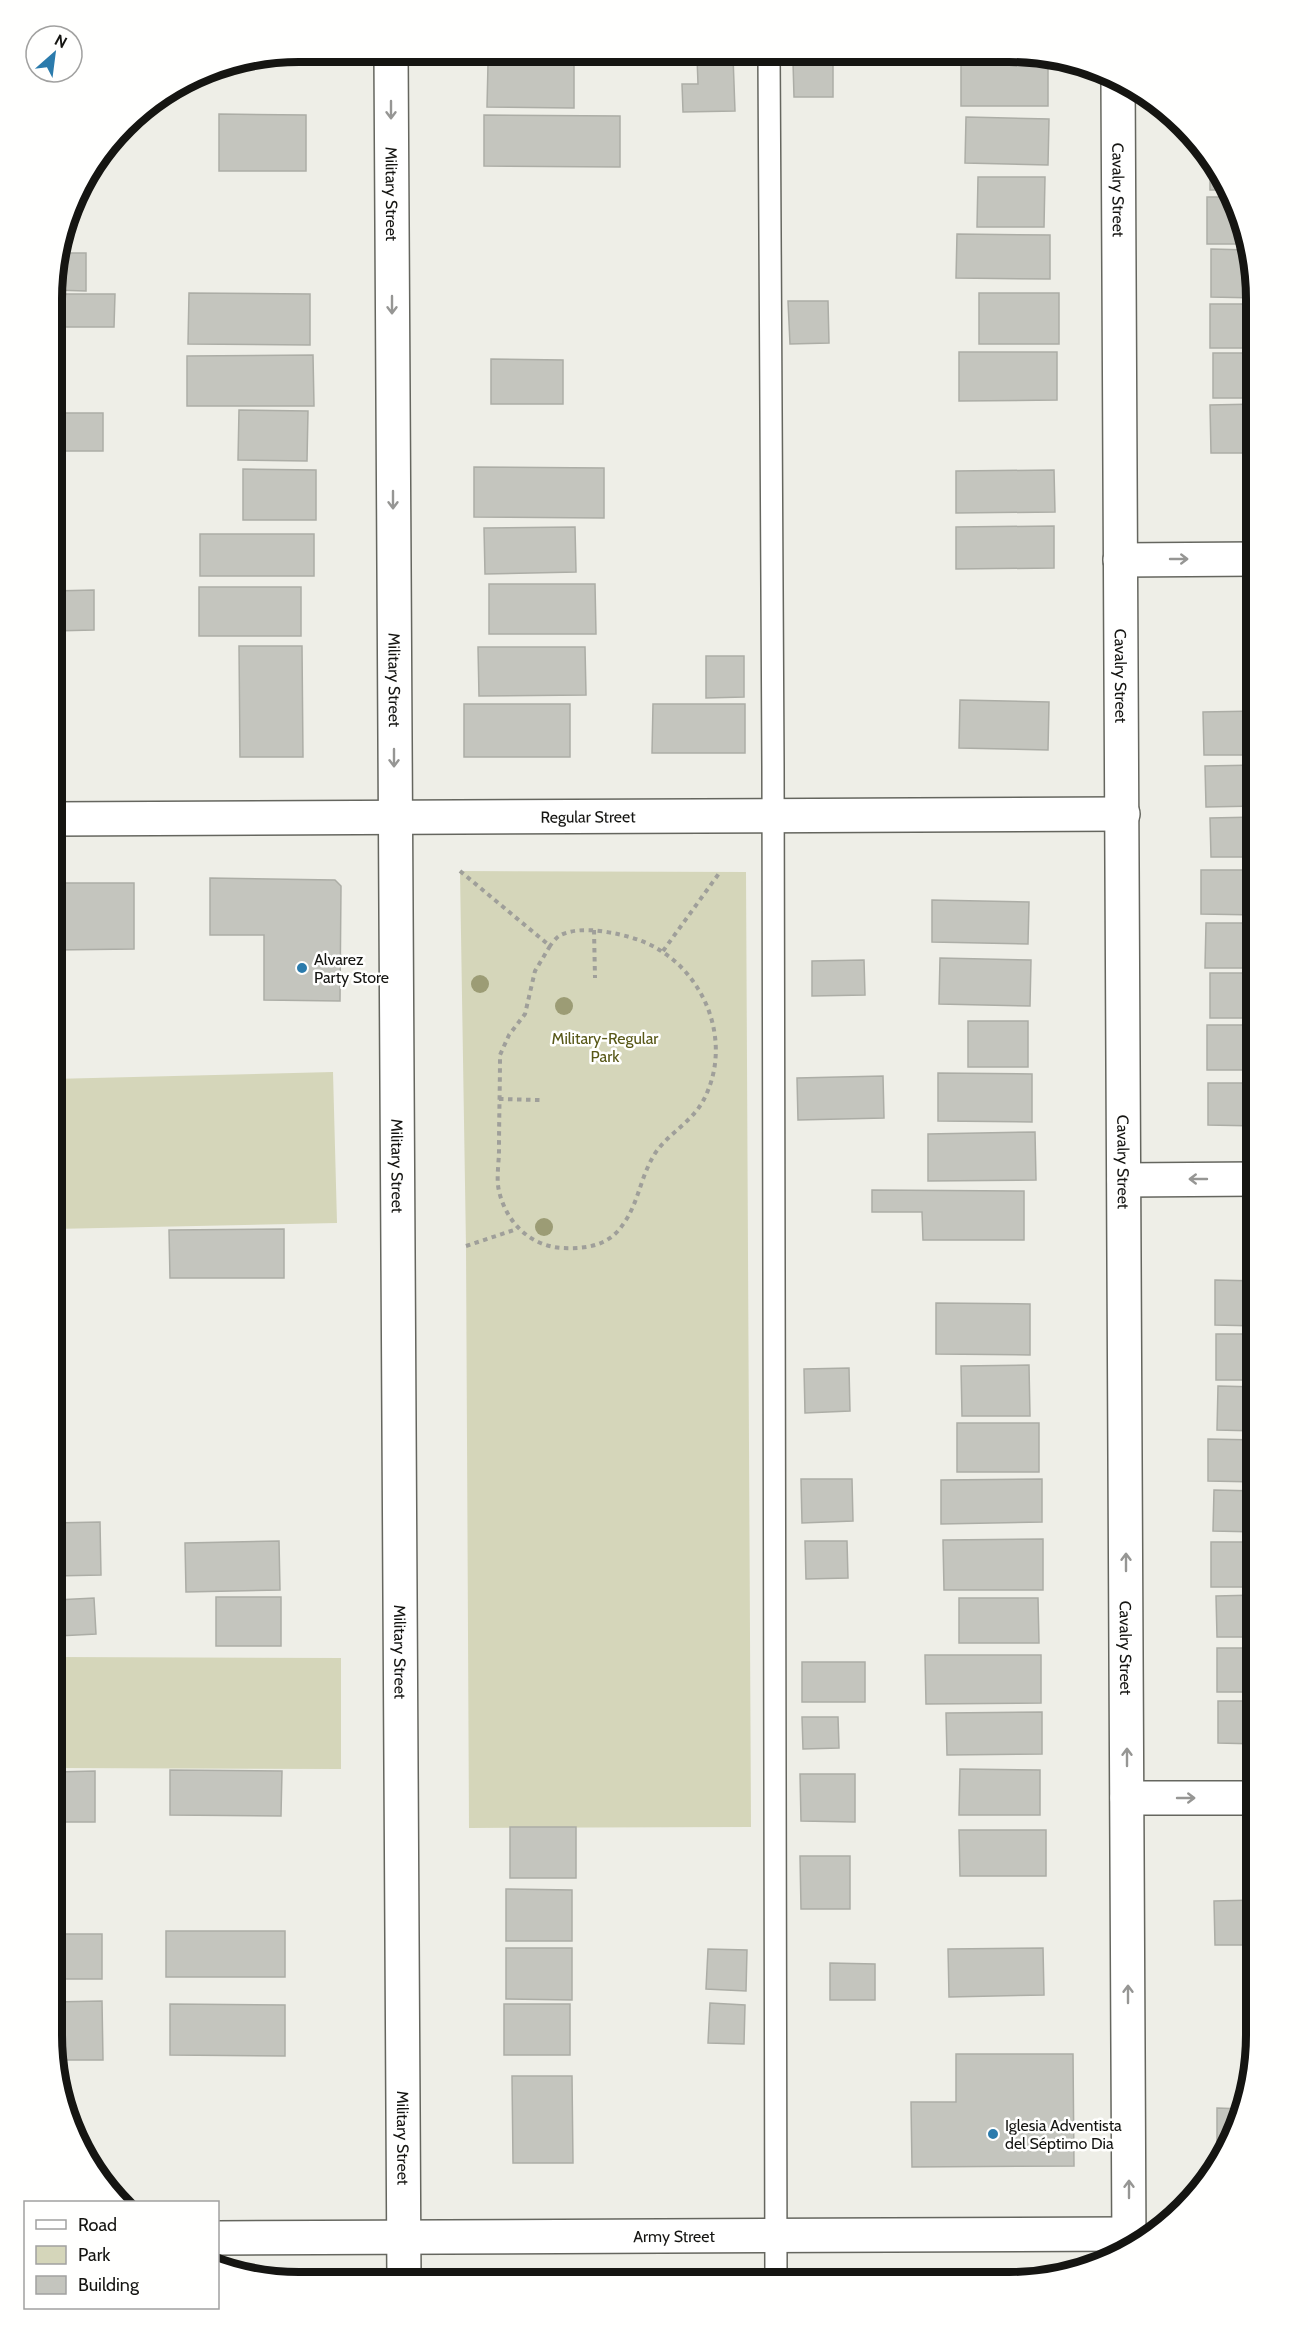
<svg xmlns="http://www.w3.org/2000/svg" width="1308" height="2333" viewBox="0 0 1308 2333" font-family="Cabin,sans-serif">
  <rect width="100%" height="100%" fill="#eeeee7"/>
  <path fill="#d5d6ba" d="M460 871 746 872 751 1827 469 1828 466 1246Z
    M333 1072 337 1223 53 1229 52 1079Z
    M56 1657 341 1658V1769L56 1768Z"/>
  <path fill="#c4c5be" stroke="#acada6" stroke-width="1.5" d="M298 51H305V57H270Z
    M504 52 574 53V108L487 107 488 64 504 65Z
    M733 56 735 111 683 112 682 84H698L697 57Z
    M833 61V97H794L793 62Z
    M961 61H1048V106H961Z
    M219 114 306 115V171H219Z
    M484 115 620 116V167L484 166Z
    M966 117 1049 119 1048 165 965 163Z
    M1210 155 1215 161 1230 190H1210Z
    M978 177H1045L1044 227H977Z
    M1207 197H1233L1244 219 1248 244H1207Z
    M957 234 1050 235V279L956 278Z
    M1211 249 1249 250 1257 298 1211 297Z
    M57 253H86V291L53 290V267Z
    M189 293 310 294V345L188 344Z
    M979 293H1059V344H979Z
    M53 294H115L114 327H53Z
    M788 301H828L829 343 790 344Z
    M1210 304H1257V348H1210Z
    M959 352H1057V400L959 401Z
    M1213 353H1257V398H1213Z
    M313 355 314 406H187V356Z
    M491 359 563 360V404H491Z
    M1257 404V453H1211L1210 405Z
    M239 410 308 411 307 461 238 460Z
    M53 413H103V451H53Z
    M474 467 604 468V518L474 517Z
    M243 469 316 470V520H243Z
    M1054 470 1055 512 956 513V471Z
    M1054 526V568L956 569V527Z
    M575 527 576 572 485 574 484 528Z
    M200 534H314V576H200Z
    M489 584H595L596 634H489Z
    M199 587H301V636H199Z
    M94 590V630L53 631V591Z
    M239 646H302L303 757H240Z
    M478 647H585L586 695 479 696Z
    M706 656H744V697L706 698Z
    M960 700 1049 702 1048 750 959 748Z
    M464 704H570V757H464Z
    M653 704H745V753H652Z
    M1257 711V755H1204L1203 712Z
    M1257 765V806L1206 807 1205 766Z
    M1257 817V857H1211L1210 818Z
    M1201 870H1257V915L1201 914Z
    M210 878 335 880 341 886 340 1001 264 1000V935H210Z
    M52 883H134V949L53 950Z
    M932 900 1029 902 1028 944 932 942Z
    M1206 923H1257V968H1205Z
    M940 958 1031 960 1030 1006 939 1004Z
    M864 960 865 995 812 996V961Z
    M1210 973H1257V1018H1210Z
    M968 1021H1028V1067H968Z
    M1207 1025H1257V1070H1207Z
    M938 1073 1032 1074V1122L938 1121Z
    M883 1076 884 1118 798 1120 797 1078Z
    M1208 1083H1257V1126L1208 1125Z
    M1035 1132 1036 1180 928 1181V1134Z
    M872 1190 1024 1191V1240H923L922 1212H872Z
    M284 1229V1278H170L169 1230Z
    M1215 1280 1257 1281V1326L1215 1325Z
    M936 1303 1030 1304V1355L936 1354Z
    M1216 1334H1257V1380H1216Z
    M1029 1365 1030 1416H962L961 1366Z
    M849 1368 850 1411 805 1413 804 1369Z
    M1218 1386 1257 1387V1431L1217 1430Z
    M957 1423H1039V1472H957Z
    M1208 1439 1257 1440V1482L1208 1481Z
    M801 1479H852L853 1521 802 1523Z
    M1042 1479V1522L941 1524V1480Z
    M1214 1490 1257 1491V1532L1213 1531Z
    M100 1522 101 1575 54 1576 53 1523Z
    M1043 1539V1590H944L943 1540Z
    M279 1541 280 1590 186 1592 185 1543Z
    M805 1541H847L848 1578 806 1579Z
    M1211 1542H1257V1587H1211Z
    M1257 1595V1637H1217L1216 1596Z
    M216 1597H281V1646H216Z
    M94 1598 96 1634 58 1636 56 1600Z
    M959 1598H1038L1039 1643H959Z
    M1217 1648H1257V1692H1217Z
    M925 1655H1041V1703L926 1704Z
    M802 1662H865V1702H802Z
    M1218 1701H1257V1744L1218 1743Z
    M1042 1712V1754L947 1755 946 1713Z
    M802 1717H838L839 1748 803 1749Z
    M960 1769 1040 1770V1815H959Z
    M170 1770 282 1771 281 1816 170 1815Z
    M95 1771V1822H57L56 1772Z
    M800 1774H855V1822L801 1821Z
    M510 1827H576V1878H510Z
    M959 1830H1046V1876H960Z
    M800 1856H850V1909H801Z
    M506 1889 572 1890V1941H506Z
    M1256 1900V1945H1215L1214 1901Z
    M166 1931H285V1977H166Z
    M54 1934H102V1979H54Z
    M506 1948H572V2000L506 1999Z
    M1043 1948 1044 1995 949 1997 948 1949Z
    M708 1949 747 1950 746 1991 706 1989Z
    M830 1963 875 1964V2000H830Z
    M102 2001 103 2060H55L52 2002Z
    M710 2003 745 2005 744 2044 708 2043Z
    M170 2004 285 2005V2056L170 2055Z
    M504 2004H570V2055H504Z
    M956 2054H1073L1074 2166 912 2167 911 2102H956Z
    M512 2076H572L573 2163H513Z
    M1217 2108 1243 2109 1238 2129 1227 2149H1217Z
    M1210 2160 1220 2161 1210 2179Z"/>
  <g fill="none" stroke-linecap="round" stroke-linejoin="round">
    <g stroke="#65665f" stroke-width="24">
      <path id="service" d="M769 54 773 766 776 2281"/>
    </g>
    <g stroke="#65665f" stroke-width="36">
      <g id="minor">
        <path id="s1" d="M391 52 404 2280"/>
        <path id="s2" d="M1118 76 1129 2247"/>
        <path d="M1120 560 1257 559"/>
        <path id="s3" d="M52 819 1123 814"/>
        <path d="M1124 1180 1257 1179"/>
        <path d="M1127 1798H1257"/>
        <path id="s4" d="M218 2238 1129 2234"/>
      </g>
    </g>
    <path stroke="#9f9f9a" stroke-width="4" stroke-dasharray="4.5 4.5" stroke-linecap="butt" d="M460 871 550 946 535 971 525 1014 509 1035 500 1055C500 1087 499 1118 499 1150 499 1163 496 1179 499 1191 506 1222 530 1246 562 1248 581 1249 603 1247 617 1232 639 1207 638 1182 654 1155 667 1134 691 1123 703 1101 736 1040 702 963 639 940 618 933 580 924 559 936 556 938 552 943 550 946
      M594 930 595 978
      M663 951 720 872
      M499 1099 540 1100
      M466 1246 517 1229"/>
    <use href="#service" stroke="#fff" stroke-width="21"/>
    <use href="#minor" stroke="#fff" stroke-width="33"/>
  </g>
  <g fill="#9c9c75">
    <circle cx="480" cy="984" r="9"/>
    <circle cx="564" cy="1006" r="9"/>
    <circle cx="544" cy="1227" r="9"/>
  </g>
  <defs><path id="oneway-shaft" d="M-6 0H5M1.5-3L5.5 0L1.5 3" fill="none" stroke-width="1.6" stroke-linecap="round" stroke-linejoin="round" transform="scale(1.5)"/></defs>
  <g stroke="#969694">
    <use href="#oneway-shaft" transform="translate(391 110) rotate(90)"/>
    <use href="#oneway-shaft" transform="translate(392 305) rotate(90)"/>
    <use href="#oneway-shaft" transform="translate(393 500) rotate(90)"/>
    <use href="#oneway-shaft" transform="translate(1179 559)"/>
    <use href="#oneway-shaft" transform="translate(394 758) rotate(90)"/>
    <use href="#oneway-shaft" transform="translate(1198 1179) rotate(180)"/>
    <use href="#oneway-shaft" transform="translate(1126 1562) rotate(-90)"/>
    <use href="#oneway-shaft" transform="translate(1127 1757) rotate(-90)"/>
    <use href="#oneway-shaft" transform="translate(1186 1798)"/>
    <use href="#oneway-shaft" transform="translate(1128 1994) rotate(-90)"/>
    <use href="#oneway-shaft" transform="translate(1129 2189) rotate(-90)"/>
  </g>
  <g fill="#2b7bac" stroke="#fffffe" stroke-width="2">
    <circle cx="302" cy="968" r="6"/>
    <circle cx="993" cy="2134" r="6"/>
  </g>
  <g text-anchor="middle" stroke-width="5" stroke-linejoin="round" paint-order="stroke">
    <g font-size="16" fill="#151512" stroke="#fffffe">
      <text dy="6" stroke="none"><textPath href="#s2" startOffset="114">Cavalry Street</textPath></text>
      <text dy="6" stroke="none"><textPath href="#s1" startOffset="142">Military Street</textPath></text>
      <text dy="6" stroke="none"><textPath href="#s2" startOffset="600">Cavalry Street</textPath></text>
      <text dy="6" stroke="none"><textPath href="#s1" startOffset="628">Military Street</textPath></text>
      <text dy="6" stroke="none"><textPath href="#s3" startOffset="536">Regular Street</textPath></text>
      <text dy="6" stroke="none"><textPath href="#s2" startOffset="1086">Cavalry Street</textPath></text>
      <text dy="6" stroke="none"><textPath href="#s1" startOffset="1114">Military Street</textPath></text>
      <text dy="6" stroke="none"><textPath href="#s2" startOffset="1572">Cavalry Street</textPath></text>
      <text dy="6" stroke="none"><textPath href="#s1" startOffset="1600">Military Street</textPath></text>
      <text dy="6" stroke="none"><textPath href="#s1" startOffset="2086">Military Street</textPath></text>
      <text dy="6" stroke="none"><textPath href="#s4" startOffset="456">Army Street</textPath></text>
    </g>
    <g font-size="16" fill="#151512" stroke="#fffffe" text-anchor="start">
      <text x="314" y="965">Alvarez<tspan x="314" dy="18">Party Store</tspan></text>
      <text x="1005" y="2131">Iglesia Adventista<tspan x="1005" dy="18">del Séptimo Dia</tspan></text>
    </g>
    <g font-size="16" fill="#585818" stroke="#fffffe">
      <text x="605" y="1044">Military-Regular<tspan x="605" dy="18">Park</tspan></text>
    </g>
  </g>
  <path d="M0 0H1308V2333H0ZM299 62H1009A237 237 0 0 1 1246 299V2035A237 237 0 0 1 1009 2272H299A237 237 0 0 1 62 2035V299A237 237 0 0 1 299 62Z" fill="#fffffe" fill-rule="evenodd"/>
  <path fill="none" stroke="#151512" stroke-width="8" d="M299 62H1009A237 237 0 0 1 1246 299V2035A237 237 0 0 1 1009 2272H299A237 237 0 0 1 62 2035V299A237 237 0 0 1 299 62Z"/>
  <rect x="24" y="2201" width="195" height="108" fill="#fffffe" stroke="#a1a1a0" stroke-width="1.5"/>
  <rect x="36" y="2220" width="30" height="9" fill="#ffffff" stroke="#a1a1a0" stroke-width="1.5"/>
  <text x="78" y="2231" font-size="18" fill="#151512">Road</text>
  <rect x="36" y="2246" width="30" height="18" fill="#d5d6ba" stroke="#a1a1a0" stroke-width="1.5"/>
  <text x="78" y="2261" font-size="18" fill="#151512">Park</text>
  <rect x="36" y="2276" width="30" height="18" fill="#c4c5be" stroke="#a1a1a0" stroke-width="1.5"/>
  <text x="78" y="2291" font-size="18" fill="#151512">Building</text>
  <g transform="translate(54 54) rotate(28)"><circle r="28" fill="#fffffe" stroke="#a1a1a0" stroke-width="1.5"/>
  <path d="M0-4.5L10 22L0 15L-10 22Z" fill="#2b7bac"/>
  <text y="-9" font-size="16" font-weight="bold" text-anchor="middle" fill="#151512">N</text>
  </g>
</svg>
